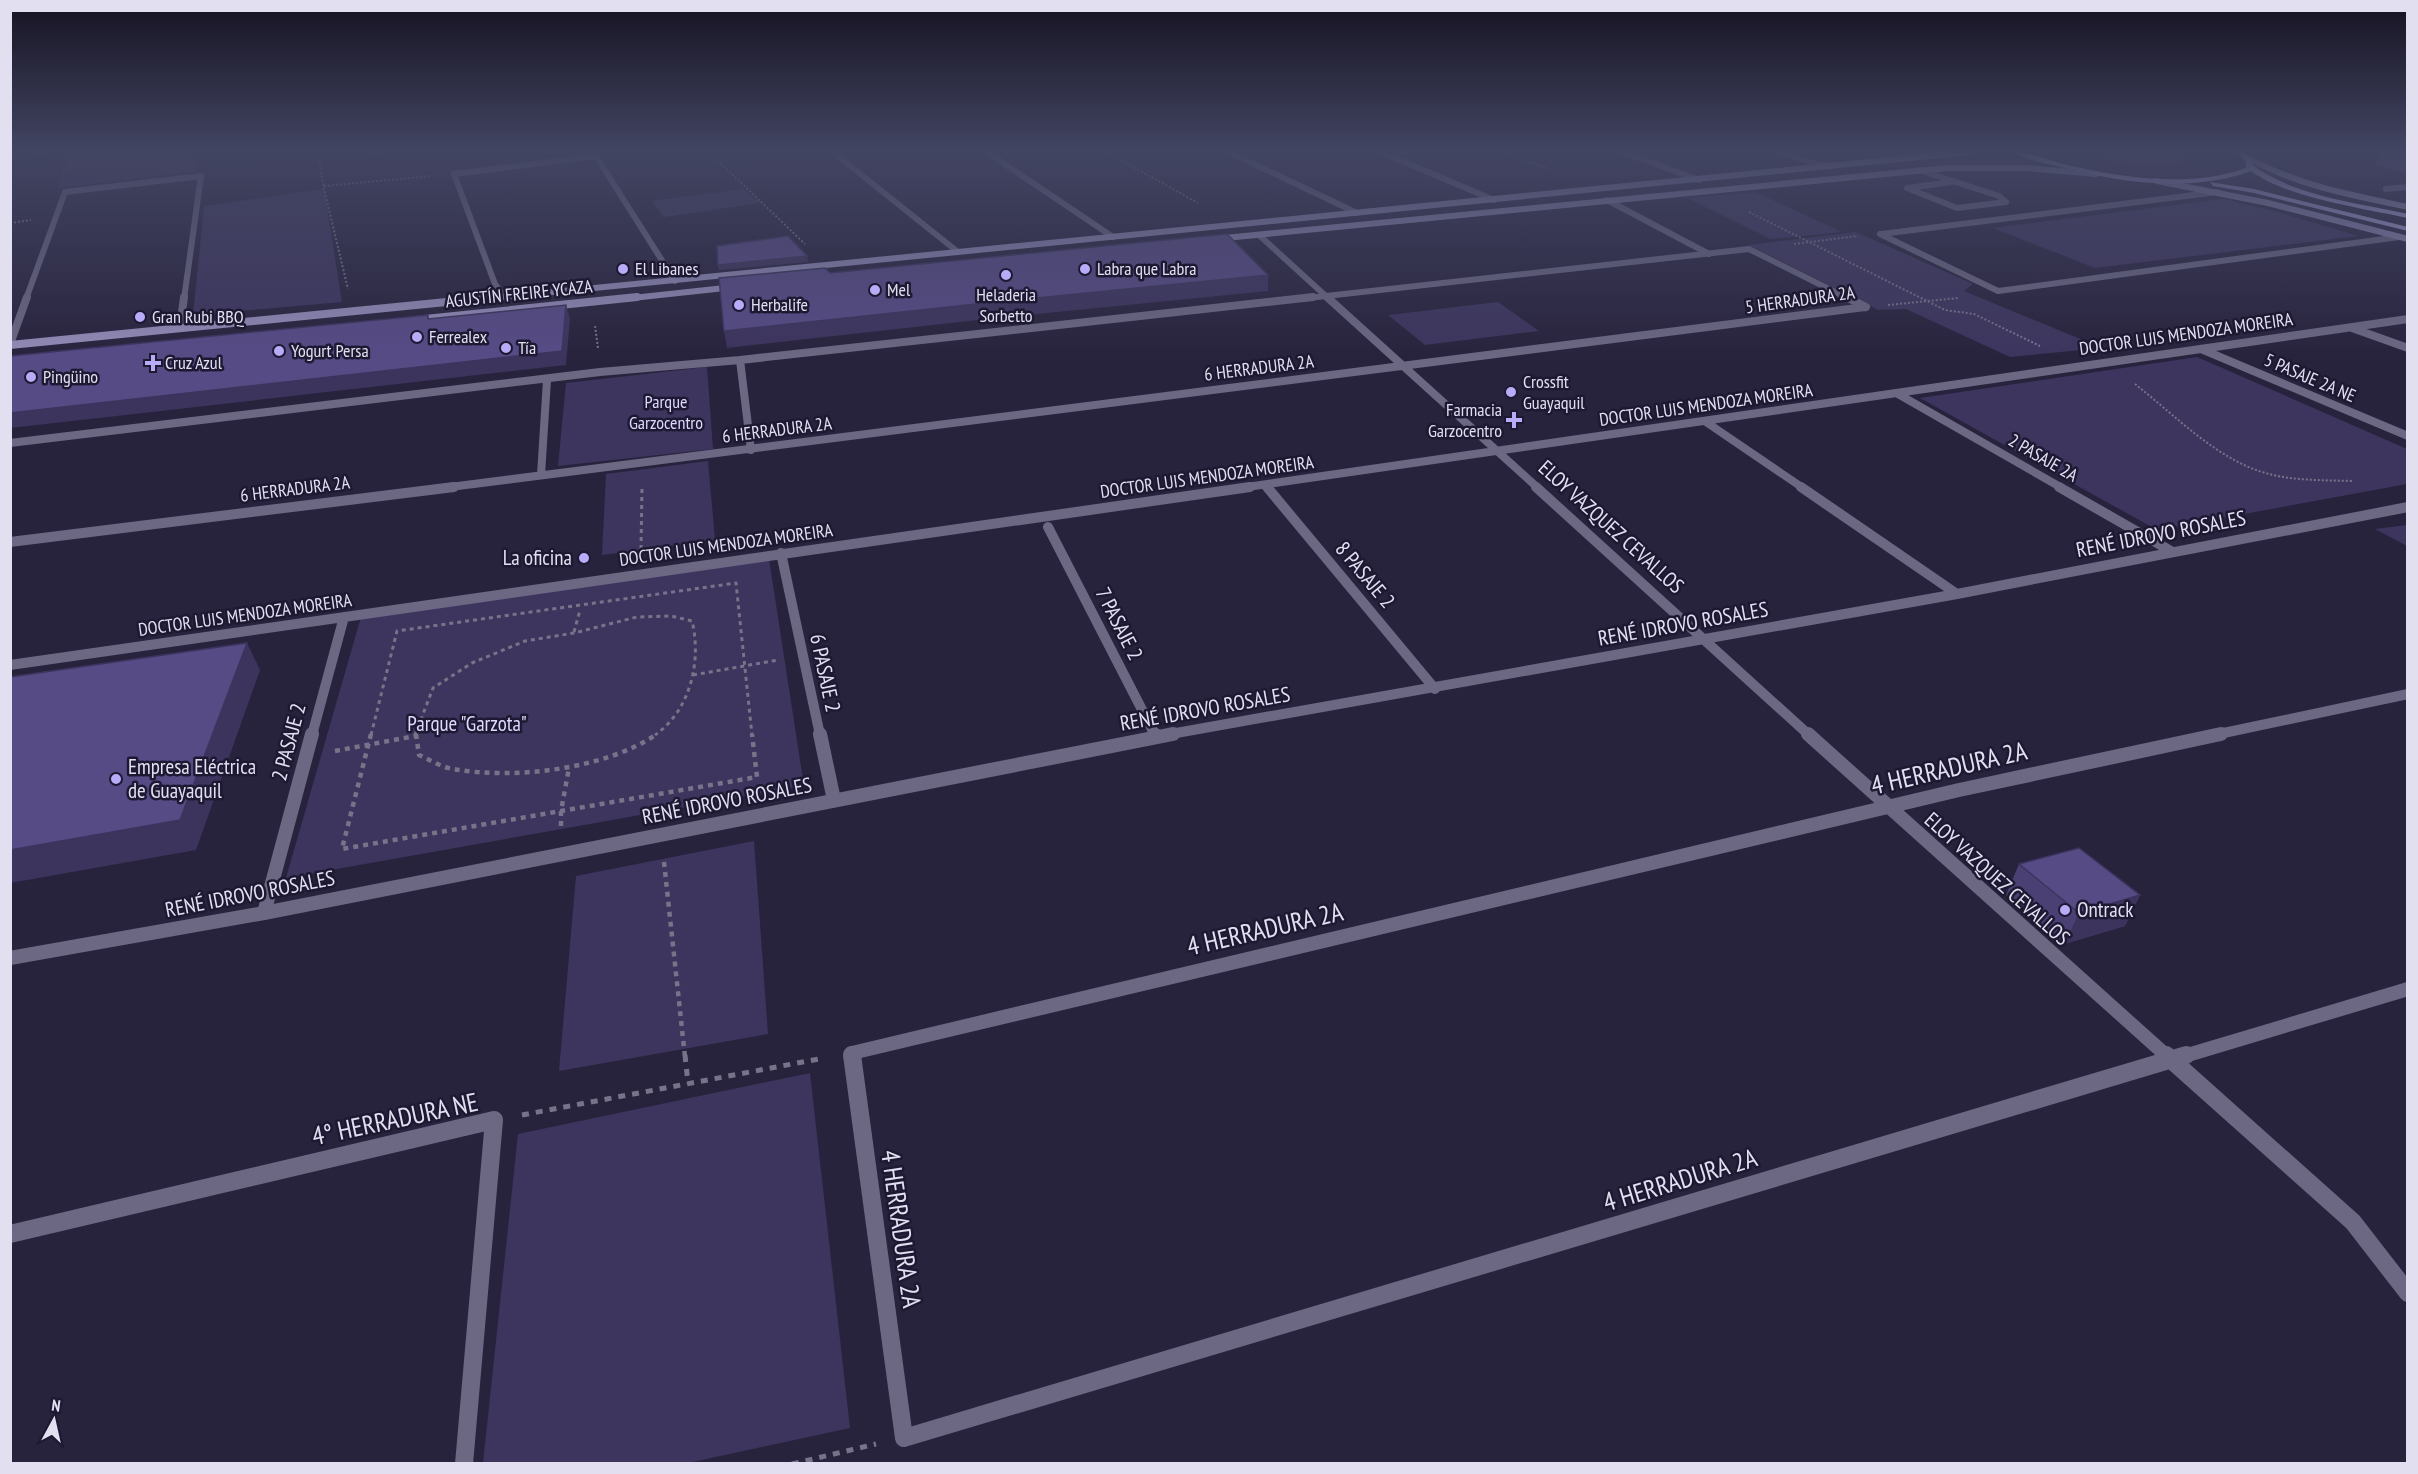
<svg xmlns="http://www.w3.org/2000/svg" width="2418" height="1474" viewBox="0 0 2418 1474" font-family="'PT Sans Narrow',sans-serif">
  <rect width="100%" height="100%" fill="#28233d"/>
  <path fill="#3d355e" d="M196 152 197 171 58 188 65 153Z
    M2116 152H2187L2190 155C2177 175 2103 160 2083 155Z
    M324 189 342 302 193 315 204 206Z
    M743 189 760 203 664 217 652 201Z
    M1755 192 1842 232 1771 239 1687 198Z
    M2223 199 2281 213 2358 236 2095 268 1993 228Z
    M1856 232 1973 284 1964 291 2102 348 2010 357 1906 309 1878 310 1749 245Z
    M1498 302 1539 331 1425 345 1388 315Z
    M2197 357 2407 449V484L2157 530 1920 398Z
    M707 367 713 449 558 466 566 383Z
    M708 461 715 540 602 555 606 474Z
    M2407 525V546L2375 529Z
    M769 559 804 786 286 878 361 617Z
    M754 841 768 1034 559 1071 576 876Z
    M810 1073 850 1428 688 1463H483L518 1134Z"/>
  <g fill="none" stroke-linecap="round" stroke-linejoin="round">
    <path stroke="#77748a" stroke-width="2" stroke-dasharray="2 2" stroke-linecap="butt" d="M318 152 324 189 348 289
      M709 152 805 244
      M1106 152 1198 203
      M1503 152 1548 169
      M10 157 57 152
      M320 160 393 152
      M70 169 74 152
      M324 186 432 176
      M1749 212 1945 310 1974 314 2040 346
      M10 223 31 220
      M1794 244 1858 236
      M1888 305 1958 298
      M595 326 598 348
      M2135 384C2176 416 2218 461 2269 474 2296 481 2324 480 2352 481"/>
    <path stroke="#77748a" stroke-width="3" stroke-dasharray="4 4" stroke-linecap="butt" d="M641 549 642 487
      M574 632 580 610
      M693 675 778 660
      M371 735 397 631 736 583 752 735
      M415 735 433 688 472 663 525 641 574 633 637 617 671 616 692 621C702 661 690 711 655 735"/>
    <path stroke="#77748a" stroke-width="4.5" stroke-dasharray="5 5" stroke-linecap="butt" d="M371 734 342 849 757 777 752 734
      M416 734 419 755C430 760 441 767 453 769 514 780 606 769 657 734
      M335 751 415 736
      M561 826V811L569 768
      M664 862 685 1057"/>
    <path stroke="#77748a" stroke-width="5" stroke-dasharray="7 7" stroke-linecap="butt" d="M685 1055 688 1083
      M522 1115 824 1058
      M792 1464 876 1444"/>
    <path stroke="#6c6883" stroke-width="6" d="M1919 170 1999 196 2006 202 1957 208 1907 188 1952 182
      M2386 189 2408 187
      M1607 200 1709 254"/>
    <path stroke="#6c6883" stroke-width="6" d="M833 152 958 252
      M987 152 1113 237
      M1229 152 1357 213
      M1381 152 1494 200
      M1623 152 1699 180
      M1779 152 1828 167
      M1880 234 1998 291 2399 237
      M1881 234 2218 192
      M1259 235 1329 299
      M505 297 495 284 454 174 596 156 675 281
      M26 299 65 192 201 176 184 299
      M1299 299 1749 249 1849 299"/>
    <path stroke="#6c6883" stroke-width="8" d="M1327 297 1538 488
      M1846 297 1866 307
      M180 328 184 297
      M2352 328 2408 348
      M10 344 27 297
      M2201 349 2408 436
      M740 360 751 450
      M1898 394 2062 488
      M1706 422 1803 488
      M10 443 600 372 740 360 1313 297
      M541 475 547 380
      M1266 486 1268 488
      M442 488 1865 307
      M1240 488 2408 319"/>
    <path stroke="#6c6883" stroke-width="10" d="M1267 487 1435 689
      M1536 487 1809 735
      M1801 487 1957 594
      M2059 487 2171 551
      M1048 527 1155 735
      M10 542 454 487
      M781 553 820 735
      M10 665 1250 487
      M312 735 344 617
      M1165 735 1957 594 2408 507
      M2214 735 2408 694"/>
    <path stroke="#6c6883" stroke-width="14" d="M820 734 834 800
      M1154 734 1156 737
      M1808 734 2168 1057
      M264 913 312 734
      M10 958 264 913 1173 734
      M853 1057 852 1053 1959 790 2221 734
      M2181 1057 2408 989"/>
    <path stroke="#6c6883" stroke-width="18" d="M852 1055 904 1438 2186 1055
      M2166 1055 2353 1222 2408 1293
      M10 1234 494 1120 464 1464"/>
    <path stroke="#938cb8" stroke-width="6" d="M2247 157C2297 186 2352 195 2408 207
      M2157 181 2268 203 2408 239
      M1214 239 1947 168H2026L2096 174
      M482 299 1970 152
      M623 299 734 287"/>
    <path stroke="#938cb8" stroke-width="8" d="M415 320 637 297
      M10 345 497 297"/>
    <path fill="#b1a8e1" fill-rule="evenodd" d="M2014 152C2032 152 2050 161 2067 165 2124 178 2190 188 2246 168V162L2237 152H2244L2252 161 2253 165C2293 196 2359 203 2408 214V218C2363 208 2287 198 2251 171 2191 193 2118 183 2057 166 2043 163 2025 160 2014 152Z
      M2210 182 2254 189 2408 227V231L2254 193 2213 186Z"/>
  </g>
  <path fill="#4b4073" d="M2380 152H2408V174L2374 164Z
    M2019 864 2140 895 2125 926 2064 944 2006 895Z"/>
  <path fill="#3d345e" d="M10 152H16L10 165Z
    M807 256 808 262 719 270 718 265Z
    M1268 275V291L996 318 727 348 724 331 995 302Z
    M566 305 570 318 566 365 10 428V413Z
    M247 643 260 670 196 850 10 883V850Z
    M2140 895 2125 926 2064 944 2079 913Z"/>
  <path fill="#574b86" stroke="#3d345e" stroke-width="1.5" d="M2398 152H2408V154Z
    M1227 234 1268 275 995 302 724 331 719 278 825 268 830 273Z
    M788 236 807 256 718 265 717 246Z
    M566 305 562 351 10 413V356L428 315V319Z
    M247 643 180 820 10 850V677Z
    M2079 848 2140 895 2079 913 2019 864Z"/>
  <linearGradient id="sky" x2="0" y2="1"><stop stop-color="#161322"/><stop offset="0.42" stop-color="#424562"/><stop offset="1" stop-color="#424562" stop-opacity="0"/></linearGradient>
  <rect width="2418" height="358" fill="url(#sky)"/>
  <g fill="#b8abf7" stroke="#1e1933" stroke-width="2">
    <circle cx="623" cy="269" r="6"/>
    <circle cx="1085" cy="269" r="6"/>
    <circle cx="1006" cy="275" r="6"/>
    <circle cx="875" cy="290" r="6"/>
    <circle cx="739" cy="305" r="6"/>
    <circle cx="140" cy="317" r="6"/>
    <circle cx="417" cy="337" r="6"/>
    <circle cx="506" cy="348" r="6"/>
    <circle cx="279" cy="351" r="6"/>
    <path d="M150 354h6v6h6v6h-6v6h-6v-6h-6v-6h6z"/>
    <circle cx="31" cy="377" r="6"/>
    <circle cx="1511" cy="392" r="6"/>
    <path d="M1511 411h6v6h6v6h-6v6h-6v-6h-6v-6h6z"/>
    <circle cx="584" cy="558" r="6"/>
    <circle cx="116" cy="779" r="6"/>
    <circle cx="2065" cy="910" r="6"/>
  </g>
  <g text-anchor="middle" stroke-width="5" stroke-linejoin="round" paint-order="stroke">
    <g font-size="18" fill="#e1dff0" stroke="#1e1933" text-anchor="start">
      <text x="635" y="275">El Libanes</text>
      <text x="1097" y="275">Labra que Labra</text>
      <text x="887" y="296">Mel</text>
      <text x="1006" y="301" text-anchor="middle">Heladeria<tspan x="1006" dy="21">Sorbetto</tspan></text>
      <text x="751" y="311">Herbalife</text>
      <text x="152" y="323">Gran Rubi BBQ</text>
      <text x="429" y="343">Ferrealex</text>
      <text x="518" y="354">Tía</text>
      <text x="291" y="357">Yogurt Persa</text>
      <text x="165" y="369">Cruz Azul</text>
      <text x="43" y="383">Pingüino</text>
      <text x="1523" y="388">Crossfit<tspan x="1523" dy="21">Guayaquil</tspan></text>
      <text x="1502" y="416" text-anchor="end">Farmacia<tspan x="1502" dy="21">Garzocentro</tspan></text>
    </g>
    <g font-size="18" fill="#e1dff0" stroke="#1e1933">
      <text transform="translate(519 294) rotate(-6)" y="6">AGUSTÍN FREIRE YCAZA</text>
      <text transform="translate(1800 300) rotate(-8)" y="6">5 HERRADURA 2A</text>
      <text transform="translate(2186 334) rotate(-8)" y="6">DOCTOR LUIS MENDOZA MOREIRA</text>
      <text transform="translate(1259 368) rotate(-7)" y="6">6 HERRADURA 2A</text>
      <text transform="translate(2310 378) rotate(23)" y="6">5 PASAJE 2A NE</text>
      <text transform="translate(1706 405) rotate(-8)" y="6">DOCTOR LUIS MENDOZA MOREIRA</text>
      <text transform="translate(777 430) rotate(-7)" y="6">6 HERRADURA 2A</text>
      <text transform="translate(2043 458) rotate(30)" y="6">2 PASAJE 2A</text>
      <text transform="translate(1207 477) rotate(-8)" y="6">DOCTOR LUIS MENDOZA MOREIRA</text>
      <text transform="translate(295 489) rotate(-7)" y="6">6 HERRADURA 2A</text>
      <text transform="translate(726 545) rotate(-8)" y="6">DOCTOR LUIS MENDOZA MOREIRA</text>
      <text transform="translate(245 615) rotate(-8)" y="6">DOCTOR LUIS MENDOZA MOREIRA</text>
    </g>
    <g font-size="18" fill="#dedafe" stroke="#1e1933">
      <text x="666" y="408">Parque<tspan x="666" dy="21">Garzocentro</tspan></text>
    </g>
    <g font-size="21" fill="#e1dff0" stroke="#1e1933">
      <text transform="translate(1611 527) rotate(42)" y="7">ELOY VAZQUEZ CEVALLOS</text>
      <text transform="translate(2161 534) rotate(-11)" y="7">RENÉ IDROVO ROSALES</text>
      <text transform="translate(1365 575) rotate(50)" y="7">8 PASAJE 2</text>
      <text transform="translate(1119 624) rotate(63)" y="7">7 PASAJE 2</text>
      <text transform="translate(1683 624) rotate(-10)" y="7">RENÉ IDROVO ROSALES</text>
      <text transform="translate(825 673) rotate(78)" y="7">6 PASAJE 2</text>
      <text transform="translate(1205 709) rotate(-10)" y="7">RENÉ IDROVO ROSALES</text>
      <text transform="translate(289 742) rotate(-75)" y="7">2 PASAJE 2</text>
      <text transform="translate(727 801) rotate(-11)" y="7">RENÉ IDROVO ROSALES</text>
      <text transform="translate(1997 879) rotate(42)" y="7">ELOY VAZQUEZ CEVALLOS</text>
      <text transform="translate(250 894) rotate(-11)" y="7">RENÉ IDROVO ROSALES</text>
    </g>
    <g font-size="21" fill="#e1dff0" stroke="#1e1933" text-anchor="start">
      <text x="572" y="565" text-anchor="end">La oficina</text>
      <text x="128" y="774">Empresa Eléctrica<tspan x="128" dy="24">de Guayaquil</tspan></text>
      <text x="2077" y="917">Ontrack</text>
    </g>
    <g font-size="21" fill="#dedafe" stroke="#1e1933">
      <text x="467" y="731">Parque "Garzota"</text>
    </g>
    <g font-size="26" fill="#e1dff0" stroke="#1e1933">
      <text transform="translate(1949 768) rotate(-13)" y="9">4 HERRADURA 2A</text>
      <text transform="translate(1265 929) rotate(-13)" y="9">4 HERRADURA 2A</text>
      <text transform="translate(395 1119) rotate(-12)" y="9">4° HERRADURA NE</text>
      <text transform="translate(1680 1180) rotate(-17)" y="9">4 HERRADURA 2A</text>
      <text transform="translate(901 1229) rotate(82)" y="9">4 HERRADURA 2A</text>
    </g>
  </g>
  <rect width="2418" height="1474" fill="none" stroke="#e1dff0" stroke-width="24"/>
  <g transform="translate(54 1420) rotate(8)" stroke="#1e1933" stroke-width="4.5" paint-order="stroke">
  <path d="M0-4.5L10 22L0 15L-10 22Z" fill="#e1dff0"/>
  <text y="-9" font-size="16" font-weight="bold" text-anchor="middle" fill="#e1dff0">N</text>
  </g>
</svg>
